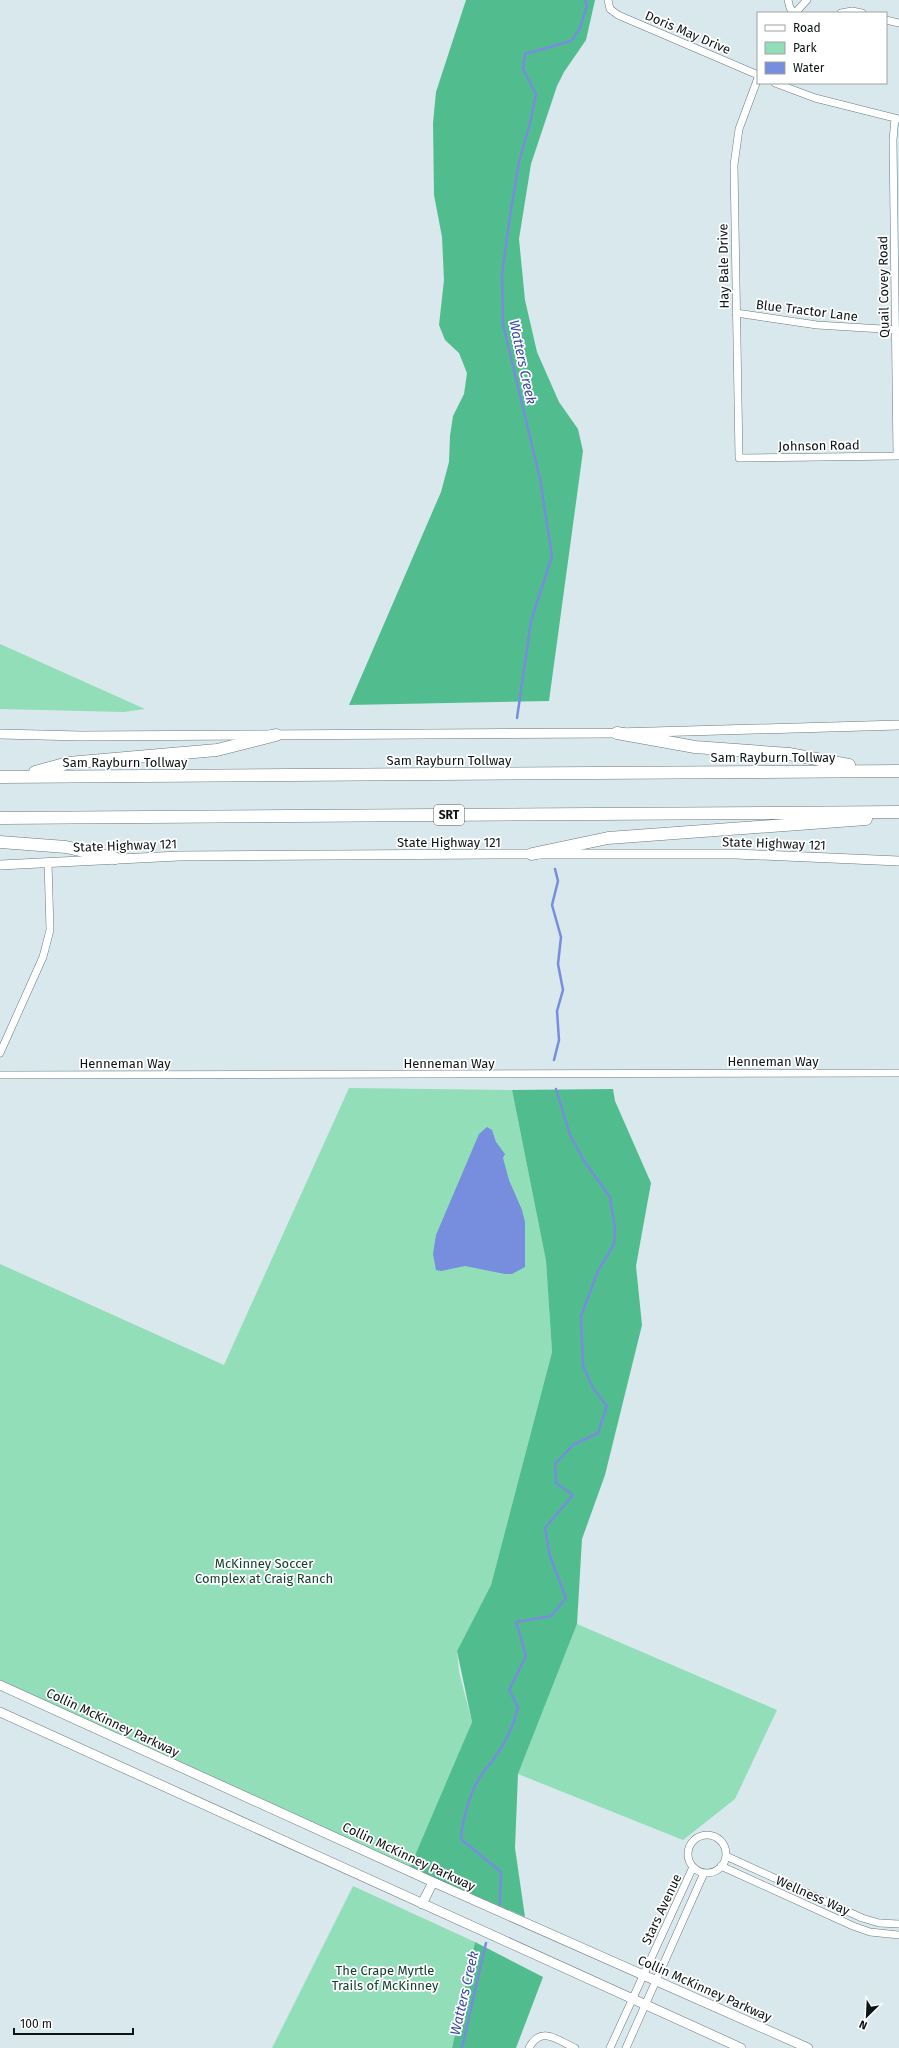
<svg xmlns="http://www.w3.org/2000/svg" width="899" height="2048" viewBox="0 0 899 2048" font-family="'Fira Sans',sans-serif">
  <rect width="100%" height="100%" fill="#d8e8ec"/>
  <path fill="#91deb8" d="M0 644 145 709 124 712 0 709Z
    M349 1088 512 1090 546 1261 552 1352 491 1585 457 1651 459 1672 472 1722 410 1867 0 1680V1264L224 1365Z
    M577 1624 777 1710 735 1799 683 1840 518 1774Z
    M353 1886 475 1942 452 2048H272Z"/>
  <path fill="#51bd8f" d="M466 0H595L586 40 564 72 557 86 531 164 519 239 525 300 537 352 559 402 578 429 583 451 549 701 349 705 441 492 449 462 450 436 453 416 464 394 467 373 459 353 445 340 439 325 444 280 442 237 434 195 433 123 436 92Z
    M613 1089 615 1101 651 1183 636 1266 642 1325 605 1475 582 1539 577 1624 518 1774 515 1848 525 1917 410 1867 472 1722 457 1651 491 1585 552 1352 546 1261 512 1090Z
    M475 1942 543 1977 516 2048H452Z"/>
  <path fill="#778ddd" d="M487 1127 492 1130 496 1142 505 1154 503 1158 509 1180 522 1210 525 1222V1267L512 1274H505L465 1266 441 1271 436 1270 433 1254 436 1235 479 1134Z"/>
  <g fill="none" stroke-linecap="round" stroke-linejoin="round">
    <path stroke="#778ddd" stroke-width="2.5" d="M517 718 531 621 552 556 540 479 503 324 502 274 510 216 519 162 531 119 536 94 523 69 525 54 571 41 579 30 587 6 585 0
      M554 1060 559 1040 557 1011 563 990 558 964 561 937 552 905 558 881 555 869
      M500 1904 501 1872 461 1839C462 1822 470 1792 480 1777 483 1771 489 1766 493 1760 504 1745 514 1726 518 1707L509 1690 526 1656 516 1622 551 1616 566 1598 550 1556 545 1528 573 1495 556 1483 555 1464 573 1445 598 1433 607 1406 593 1388 583 1366 581 1316 598 1271 614 1244 615 1228 610 1197 584 1161 570 1135 556 1089
      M462 2048 486 1943"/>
    <g stroke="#6b797d" stroke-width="8">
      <path id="street" d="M608 0 610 9 618 15 758 75
        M788 0 790 8 794 13
        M795 13 807 0
        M841 13 852 11 862 13
        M886 20 899 23
        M758 78 739 129 734 165 739 458 899 456
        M775 83 815 98 899 119
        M895 118 893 140 897 456
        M736 313 817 325 899 330
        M0 1053 43 957 50 930 48 862
        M0 1075 899 1073
        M688 1854a19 19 0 1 1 38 0a19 19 0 1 1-38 0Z
        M726 1856 862 1918 879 1923 899 1924
        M721 1866 853 1926 870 1932 899 1935
        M529 2048C541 2025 557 2040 575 2048
        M610 2048 693 1867
        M626 2048 704 1873"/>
    </g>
    <g stroke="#6b797d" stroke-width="10">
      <path id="secondary" d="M0 734 81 736 617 733 899 725
        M0 865 179 856 494 854H736L899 861
        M0 1685 433 1882 808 2048
        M0 1712 741 2048
        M422 1904 433 1882"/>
    </g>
    <g stroke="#6b797d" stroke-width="13">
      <path id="highway" d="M617 733 695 747 789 754 849 765
        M35 772 68 763 217 750 276 735
        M0 777 899 771
        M0 818 899 812
        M0 842 66 847 115 858
        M532 854 608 838 866 819"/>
    </g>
    <use href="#street" stroke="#fff" stroke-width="7"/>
    <use href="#secondary" stroke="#fff" stroke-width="9"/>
    <use href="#highway" stroke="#fff" stroke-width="12"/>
  </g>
  <g text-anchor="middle" stroke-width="3.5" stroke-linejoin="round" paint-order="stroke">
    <rect fill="#fff" stroke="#565a5b" stroke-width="1" x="434" y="805" width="30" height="20" rx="3"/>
    <g font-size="12" font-weight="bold" fill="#0e1315">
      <text x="449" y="819">SRT</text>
    </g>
    <g font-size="13" fill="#0e1315" stroke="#fff">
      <text transform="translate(688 32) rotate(23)" y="5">Doris May Drive</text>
      <text transform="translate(723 266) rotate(-91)" y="5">Hay Bale Drive</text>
      <text transform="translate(883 287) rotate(-91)" y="5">Quail Covey Road</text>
      <text transform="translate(807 310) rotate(7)" y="5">Blue Tractor Lane</text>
      <text transform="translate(819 445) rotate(-1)" y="5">Johnson Road</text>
      <text x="773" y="762">Sam Rayburn Tollway</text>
      <text x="449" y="765">Sam Rayburn Tollway</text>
      <text x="125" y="767">Sam Rayburn Tollway</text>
      <text x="449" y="847">State Highway 121</text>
      <text transform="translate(774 843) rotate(2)" y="5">State Highway 121</text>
      <text transform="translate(125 845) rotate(-2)" y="5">State Highway 121</text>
      <text x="773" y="1066">Henneman Way</text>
      <text x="125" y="1068">Henneman Way</text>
      <text x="449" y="1068">Henneman Way</text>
      <text transform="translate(113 1722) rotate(25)" y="5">Collin McKinney Parkway</text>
      <text transform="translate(409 1856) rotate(25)" y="5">Collin McKinney Parkway</text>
      <text transform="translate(813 1895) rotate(24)" y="5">Wellness Way</text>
      <text transform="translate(661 1909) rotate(-65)" y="5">Stars Avenue</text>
      <text transform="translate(705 1988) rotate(24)" y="5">Collin McKinney Parkway</text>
    </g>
    <g font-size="13" fill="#13412e" stroke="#fff">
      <text x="264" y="1568">McKinney Soccer<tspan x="264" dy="15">Complex at Craig Ranch</tspan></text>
      <text x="385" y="1975">The Crape Myrtle<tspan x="385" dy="15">Trails of McKinney</tspan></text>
    </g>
    <g font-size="14" font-style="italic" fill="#3849a7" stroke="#fff">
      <text transform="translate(523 362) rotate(78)" y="5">Watters Creek</text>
      <text transform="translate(464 1993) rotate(-77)" y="5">Watters Creek</text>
    </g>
  </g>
  <rect x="757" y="12" width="130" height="72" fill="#ffffff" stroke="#9fa1a1"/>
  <rect x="765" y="25" width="20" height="6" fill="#ffffff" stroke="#9fa1a1"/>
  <text x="793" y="32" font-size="12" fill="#0e1315">Road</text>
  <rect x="765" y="42" width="20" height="12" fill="#91deb8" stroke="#9fa1a1"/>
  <text x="793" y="52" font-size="12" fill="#0e1315">Park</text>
  <rect x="765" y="62" width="20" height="12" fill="#778ddd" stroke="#9fa1a1"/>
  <text x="793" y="72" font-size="12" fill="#0e1315">Water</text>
  <g transform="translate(867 2016) rotate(204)" stroke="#ffffff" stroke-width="3" paint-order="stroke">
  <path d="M0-3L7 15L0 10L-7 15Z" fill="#0e1315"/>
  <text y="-6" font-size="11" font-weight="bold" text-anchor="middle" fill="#0e1315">N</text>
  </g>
  <path d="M14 2028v6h119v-6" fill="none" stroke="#0e1315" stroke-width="2"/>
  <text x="20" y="2028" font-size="12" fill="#0e1315" stroke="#ffffff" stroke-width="3" paint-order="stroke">100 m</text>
</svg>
